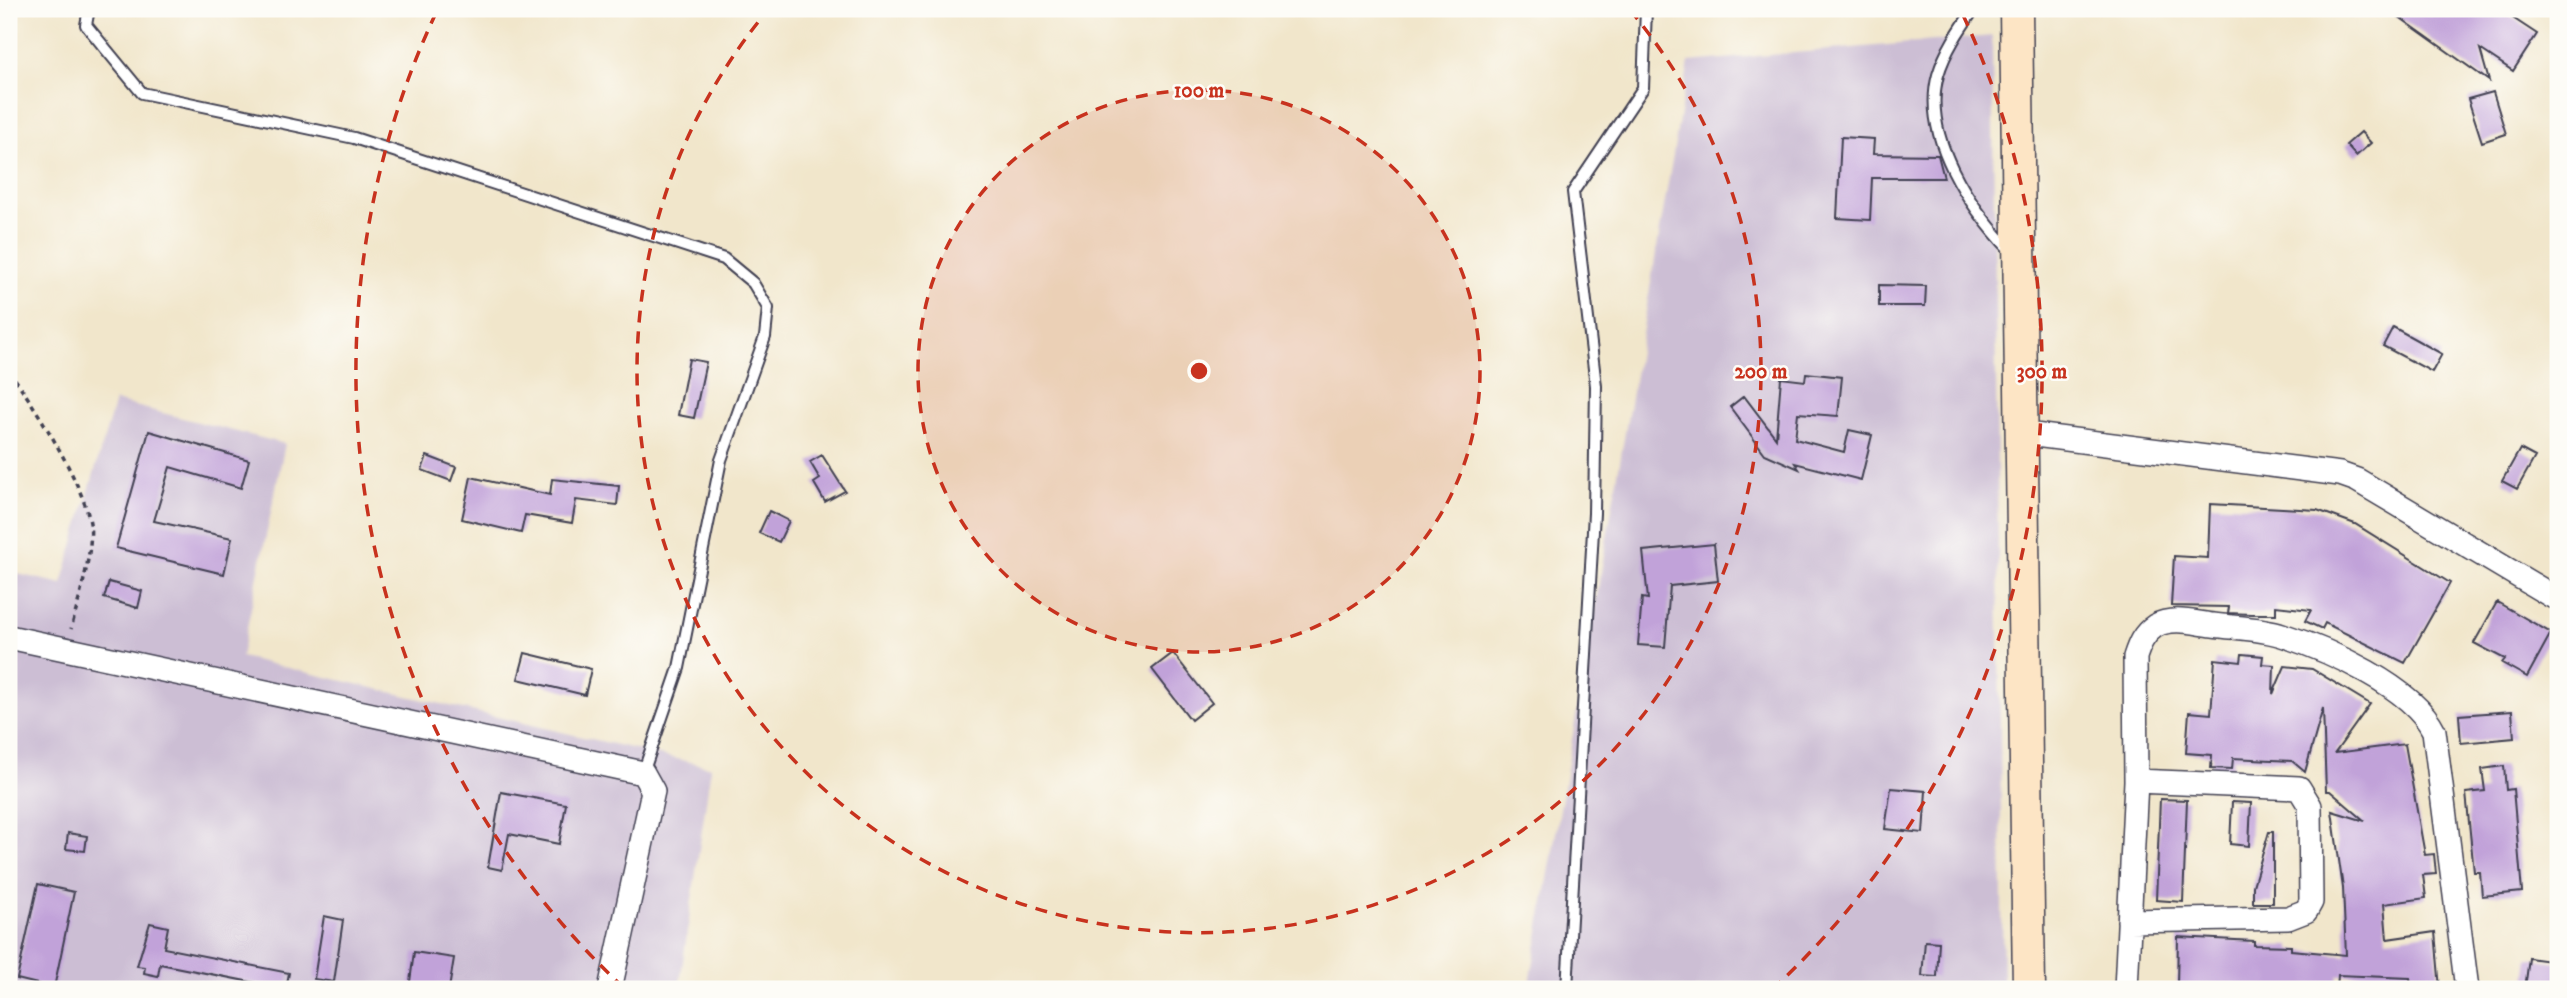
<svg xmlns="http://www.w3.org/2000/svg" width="2567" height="998" viewBox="0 0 2567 998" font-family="'IM FELL DW Pica',serif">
  <rect width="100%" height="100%" fill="#fdfcf7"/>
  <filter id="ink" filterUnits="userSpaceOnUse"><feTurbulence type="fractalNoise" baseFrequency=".0143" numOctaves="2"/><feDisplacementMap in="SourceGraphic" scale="14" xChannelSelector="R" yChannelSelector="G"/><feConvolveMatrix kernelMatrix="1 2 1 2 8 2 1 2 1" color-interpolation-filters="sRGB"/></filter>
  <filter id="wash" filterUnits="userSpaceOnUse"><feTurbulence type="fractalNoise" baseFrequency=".00686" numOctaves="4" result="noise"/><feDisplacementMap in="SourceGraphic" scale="28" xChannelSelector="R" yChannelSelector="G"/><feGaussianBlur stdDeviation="1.57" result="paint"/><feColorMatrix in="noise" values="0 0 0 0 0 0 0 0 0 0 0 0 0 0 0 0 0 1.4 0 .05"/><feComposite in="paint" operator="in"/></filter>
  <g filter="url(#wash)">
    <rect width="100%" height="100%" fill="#f1e6cb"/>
    <path fill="#ccbed4" d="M1992 36 2003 989H1529L1689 62Z
      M115 401 285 444 241 657 711 767 679 989H9V572L62 584Z"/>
    <g id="blocks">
      <path fill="#c1a2d9" d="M2388 9H2421L2430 15 2435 9H2499L2537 34 2513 71 2480 49 2489 81Z
        M2493 92 2506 134 2482 142 2468 99Z
        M2361 132 2371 143 2356 156 2346 145Z
        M1841 137 1874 139 1873 154 1938 155 1944 178H1872L1870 220 1837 218Z
        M1879 285 1926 286 1925 306H1879Z
        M2393 327 2442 354 2432 372 2383 346Z
        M689 359 706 362 694 418 678 415Z
        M1806 373 1842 377 1838 416 1798 413 1795 439 1844 452 1849 430 1872 435 1861 480 1795 463 1799 469 1765 454 1730 407 1744 396 1776 438 1781 378 1805 381Z
        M149 431 249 460 241 488 170 467 154 521 232 538 224 574 116 548Z
        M2520 449 2535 457 2517 489 2502 481Z
        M822 455 845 491 825 502 814 483 820 479 810 462Z
        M427 456 456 467 451 481 422 470Z
        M471 477 550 495 552 479 619 486 617 505 576 500 572 523 525 515 521 533 462 519Z
        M2210 504 2317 510 2355 524 2450 583 2405 663 2325 623 2322 629 2305 621 2311 610 2276 606V614H2251L2228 613 2229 607 2171 606 2174 556 2208 558Z
        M769 511 789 521 779 542 759 533Z
        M1714 544 1718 581 1670 586 1665 647 1638 645 1642 598 1648 599 1643 551Z
        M109 582 142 591 138 608 104 598Z
        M2497 602 2551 633 2527 677 2502 663 2505 659 2474 643Z
        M525 653 591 669 585 695 518 679Z
        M1173 653 1212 703 1191 720 1152 669Z
        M2242 654 2263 656 2262 664 2274 665 2273 694 2285 666 2312 669 2370 704 2335 753 2405 744 2425 855 2434 854 2436 874 2423 875 2426 898 2384 904 2387 939 2435 932 2440 989H2411L2410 978 2338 975 2337 989 2177 986 2178 937 2254 941V945L2291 946V950L2346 955 2343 888 2332 811 2365 821 2330 791H2326L2323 708 2305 772 2292 761 2233 758 2232 769 2211 768 2212 755 2186 753 2189 712 2211 714 2215 659 2241 662Z
        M2512 711 2514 738 2461 743 2459 715Z
        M2504 766 2506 790 2513 789 2522 892 2482 896 2480 872H2474L2466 793 2485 791 2482 769Z
        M1891 788 1926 791 1923 833 1885 829Z
        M501 792 566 804 559 844 509 834 502 870 488 867Z
        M2160 799 2187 800 2183 902 2156 900Z
        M2232 802 2251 803 2249 846 2230 844Z
        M2269 832H2273V903H2253V886Z
        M68 833 87 836 85 851 66 849Z
        M38 884 74 892 54 988 17 979Z
        M324 916 343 920 334 982 314 979Z
        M150 923 168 927 164 948 289 973 286 989 160 964 158 976 144 973 145 967 137 966Z
        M1925 941 1939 942 1937 977 1922 976Z
        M414 952 454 958 449 989H409Z
        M2529 958 2558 962V989H2525Z"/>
    </g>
  </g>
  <g filter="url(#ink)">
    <use href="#blocks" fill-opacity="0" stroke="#413f51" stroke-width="2"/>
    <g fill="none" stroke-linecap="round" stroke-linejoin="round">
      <g stroke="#413f51" stroke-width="14">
        <path id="lane" d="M89 9 86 25 142 93 354 138 724 259 753 283 768 308 765 337 721 460 679 668 643 773
          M1974 9C1960 29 1945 51 1938 75 1921 137 1971 209 2011 251
          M1567 989 1594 513 1596 386 1573 192 1643 88 1646 9"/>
      </g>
      <g stroke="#413f51" stroke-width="26">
        <path id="street" d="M2019 433 2340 474 2357 480 2552 596
          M9 637 643 773 653 791 610 989
          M2129 921 2288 918 2306 911 2311 902 2310 806 2299 788 2136 781
          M2126 989 2136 781 2135 657C2139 645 2143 634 2155 626 2172 616 2195 623 2213 625 2235 628 2261 628 2282 635 2328 650 2412 686 2434 731L2467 989"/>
      </g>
      <g stroke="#413f51" stroke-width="35">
        <path id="secondary" d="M2016 9 2029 989"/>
      </g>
      <path stroke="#413f51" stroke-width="3.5" stroke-dasharray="5 5" stroke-linecap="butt" d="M9 371C34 404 83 483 90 523 94 550 78 603 71 629"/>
      <use href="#lane" stroke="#fff" stroke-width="10"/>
      <use href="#street" stroke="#fff" stroke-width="23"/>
      <use href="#secondary" stroke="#fde5c5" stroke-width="32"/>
    </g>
  </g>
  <circle cx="1199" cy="371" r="281" fill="#c8321e" fill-opacity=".12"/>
  <g fill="none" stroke="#c8321e" stroke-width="3.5" stroke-dasharray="12 9">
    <circle cx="1199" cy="371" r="281"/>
    <path d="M1630 10A562 562 0 1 1 768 10"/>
    <path d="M624 988A843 843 0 0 1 435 15M1963 15A843 843 0 0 1 1774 988"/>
  </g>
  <circle cx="1199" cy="371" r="10" fill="#c8321e" stroke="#fdfcf7" stroke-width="3.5"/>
  <g font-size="21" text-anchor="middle" font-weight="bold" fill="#c8321e" stroke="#fdfcf7" stroke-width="5" stroke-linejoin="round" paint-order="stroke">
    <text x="1199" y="97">100 m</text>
    <text x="1761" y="378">200 m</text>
    <text x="2042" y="378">300 m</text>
  </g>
  <rect width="2567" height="998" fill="none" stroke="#fdfcf7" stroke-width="35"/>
</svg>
